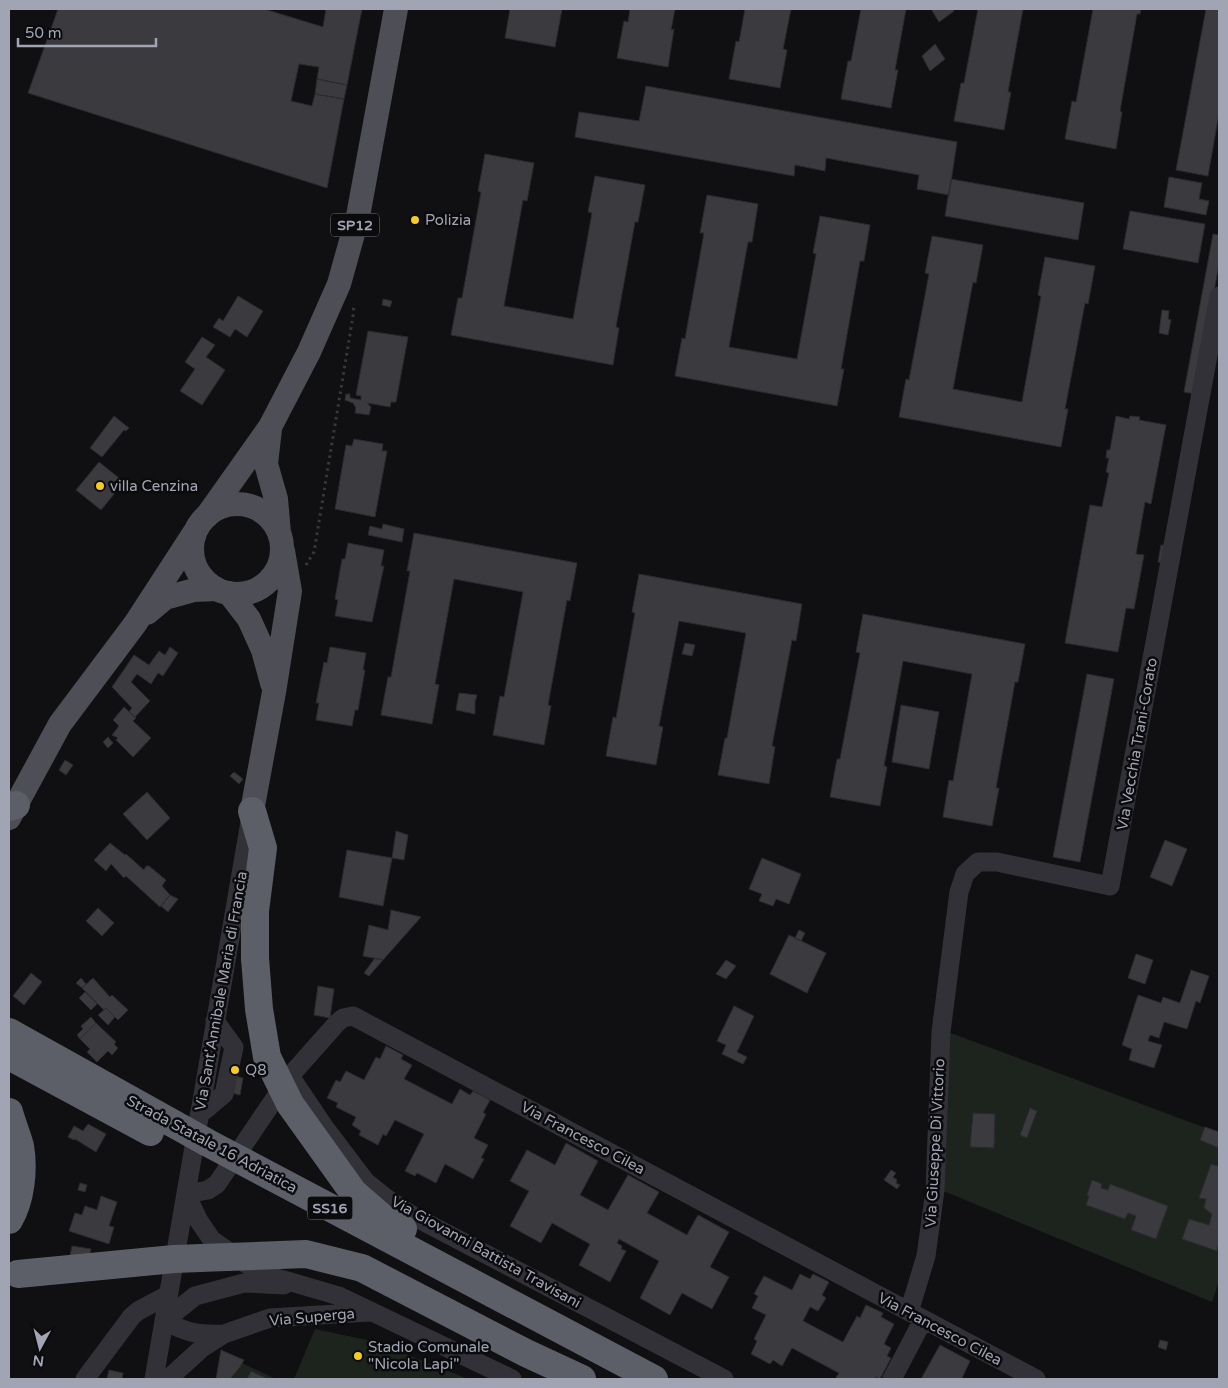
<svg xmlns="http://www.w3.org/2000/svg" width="1228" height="1388" viewBox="0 0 1228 1388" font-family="'Varela Round',sans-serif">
  <rect width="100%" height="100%" fill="#101012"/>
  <path fill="#1d241e" d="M948 1032 1219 1133V1281L1212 1302 941 1190Z
    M315 1329 376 1342 468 1379H294Z
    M220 1353 276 1379H216Z"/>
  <path fill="#3a3a3f" stroke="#2b2a2e" d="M58 9H264L323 27 326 9H362L347 85 317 79 319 67 299 64 291 101 312 106 315 94 344 99 327 188 28 93Z
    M510 9H562L555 47 505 38Z
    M630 9H675L671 30 674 29 668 67 617 58 624 21 628 22Z
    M745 9H791L783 49 787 50 780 88 729 79 736 41 739 42Z
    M861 9H906L895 70H898L891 108 841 99 848 61H851Z
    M931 9H952L954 11 939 22Z
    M978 9H1023L1008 92H1011L1004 130 954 121 961 83H964Z
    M1093 9H1141L1140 14H1137L1120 111 1122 112 1116 149 1065 139 1072 101 1076 102Z
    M1206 9H1219V113L1208 176 1176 170Z
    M935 44 945 59 930 71 922 56Z
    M317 79 347 85 344 99 315 94Z
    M646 86 957 142 949 195 917 189 919 175 826 158 825 171 795 165 794 176 575 137 579 112 639 121Z
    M485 154 534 163 527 201 523 200 504 306 573 319 592 213 588 212 595 176 645 185 638 222H635L616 327 619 328 613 365 451 335 458 298H462L481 192 478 191Z
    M1169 177 1202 183 1199 199 1209 201 1206 215 1164 207Z
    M951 179 1084 203 1078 240 945 216Z
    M707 195 758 204 752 242H748L729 347 797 359 816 254 813 253 820 216 870 225 864 261H860L841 369H844L837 406 675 376 682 338 685 339 704 233H700Z
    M1130 211 1205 224 1198 263 1123 249Z
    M1213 234 1219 235V264L1195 394 1184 392Z
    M932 236 983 245 976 283 973 282 953 389 1022 402 1041 296 1038 295 1045 257 1095 266 1088 304 1085 303 1065 409H1068L1061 447 899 417 906 379 909 380 929 274 925 273Z
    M238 296 263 311 247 337 235 329 230 337 213 327 219 318 223 321Z
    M383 299 392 301 390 307 382 305Z
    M1162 310 1169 311 1168 319 1171 320 1168 335 1159 333Z
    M368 331 408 337 396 402H391L390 407 367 403 371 407 369 415 355 413 356 408 353 403 345 400 346 394H350V398L361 400V396L356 395Z
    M202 337 215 345 206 357 225 370 202 405 180 391 195 369 185 362Z
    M114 416 129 428 126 431 124 430 102 457 90 448Z
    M1116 416 1129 419 1130 416 1140 417 1139 420 1166 425 1151 504 1145 502 1136 554 1144 555 1134 609 1126 608 1118 652 1065 643 1090 505 1102 507 1109 473 1106 472 1109 458H1106L1107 450H1110Z
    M354 439 383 444 382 451H387L375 517 335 509 346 445 352 446Z
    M99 462 124 482 101 510 76 490Z
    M383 524 404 529 402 542 368 535 370 526 382 529Z
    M414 533 577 563 570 601 567 600 548 705 551 706 544 745 493 735 500 696 504 697 523 592 454 579 435 684 439 685 432 724 381 715 388 677H391L410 571H407Z
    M348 543 384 550 381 566H384L372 622 335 616 338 600 335 599 342 559H345Z
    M1161 545 1168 546 1165 563 1158 562Z
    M639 574 802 604 796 641 792 640 772 746 775 747 769 784 718 775 725 738H727L746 633 679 621 659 726 663 727 656 765 606 756 613 717 616 718 635 613 632 612Z
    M863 614 1025 644 1018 682H1015L996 788H999L992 826 943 817 949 780 953 781 972 674 903 661 884 766 887 767 880 806 830 797 837 759H840L860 653 856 652Z
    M685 643 695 645 692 656 682 654Z
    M170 647 178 653 163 676 158 673 151 684 137 674 131 682 150 701 135 717 129 712 132 708 112 687 134 655 149 665 159 651 165 655Z
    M330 647 366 653 363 670H365L358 710H355L352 726 316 720 319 703H316L324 662 327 663Z
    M1087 674 1114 679 1080 862 1053 857Z
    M459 693 477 695 475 702V714L456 710Z
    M901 705 939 712 929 769 892 762Z
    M124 707 136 718 133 721 151 738 133 757 116 740 118 738 112 735 119 726 113 720Z
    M108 737 113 743 108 748 103 742Z
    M65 760 73 765 66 775 59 770Z
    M234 772 243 779 239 784 230 776Z
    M147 792 170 818 147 840 123 814Z
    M396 831 408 835 404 860 392 858Z
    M1165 840 1187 849 1172 886 1150 877Z
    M110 843 125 855 126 854 144 870 146 866H149L166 880 162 886 170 895 160 907 126 876 124 878 111 864 106 871 94 860Z
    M347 850 392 858 383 906 339 897Z
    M762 858 801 874 789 904 776 899 773 906 759 901 762 894 749 889Z
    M170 895 178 899 168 912 161 906Z
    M98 908 114 923 102 936 86 921Z
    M391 910 421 917 383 960 363 956 369 925 388 930Z
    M799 930 805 933 801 941 795 938Z
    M789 935 826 953 807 993 770 974Z
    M1136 954 1153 960 1145 984 1128 978Z
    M375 958 383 960 369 976 364 973Z
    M726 960 736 966 726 979 716 974Z
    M1191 970 1209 976 1200 1003 1196 1001 1187 1029 1164 1022 1159 1038 1150 1035 1148 1041 1162 1045 1154 1068 1129 1060 1132 1049 1122 1045 1138 995 1161 1003 1163 997 1180 1003Z
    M31 973 42 982 24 1005 13 996Z
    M81 978 86 984 82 988 76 983Z
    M93 978 110 997 112 995 128 1010 118 1020 106 1008 104 1010 82 988Z
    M318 986 334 989 330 1018 314 1015Z
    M85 992 97 1004 91 1010 79 998Z
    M734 1006 754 1016 737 1052 747 1057 743 1064 722 1054 726 1045 717 1041Z
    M106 1008 115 1017 108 1025 98 1015Z
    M91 1017 96 1023 80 1039 77 1035 83 1029 81 1026Z
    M96 1023 116 1042 114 1044 118 1048 112 1055 108 1051 97 1062 87 1052 90 1049 80 1039Z
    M386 1046 403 1055 401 1059 412 1065 404 1079 452 1104 460 1089 470 1095 473 1091 490 1100 483 1113 486 1114 474 1138 488 1145 481 1158 484 1159 473 1179 445 1164 436 1183 417 1173 415 1176 405 1171 424 1134 395 1120 386 1136 383 1134 378 1145 359 1135 361 1131 352 1125 356 1117 336 1107 338 1103 327 1098 336 1080 340 1082 346 1071 364 1080 376 1057 380 1059Z
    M235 1076 243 1078 240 1095 232 1093Z
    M1030 1108 1037 1111 1027 1138 1020 1135Z
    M973 1113 995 1114 994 1148 970 1147Z
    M88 1124 106 1134 96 1152 75 1139 74 1140 68 1137 74 1126 83 1131Z
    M1205 1127 1219 1132V1148L1200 1140Z
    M566 1143 598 1161 580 1195 608 1210 628 1175 659 1192 647 1213 687 1235 698 1215 729 1232 710 1267 729 1277 712 1309 682 1293 670 1315 640 1298 659 1261 619 1239 617 1243 622 1246 621 1249 626 1251 610 1282 579 1265 590 1244 552 1223 541 1243 510 1226 529 1191 510 1181 527 1150 555 1165Z
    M1219 1162V1242L1217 1251 1182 1239 1189 1219 1209 1225 1212 1214 1204 1208 1206 1199 1199 1198 1211 1164 1218 1166Z
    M891 1170 896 1173 893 1177 897 1180 896 1183 900 1185 897 1189 884 1180Z
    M1092 1180 1102 1184 1101 1188 1108 1190 1110 1184 1168 1206 1156 1239 1131 1230 1136 1216 1128 1213 1125 1219 1086 1205 1089 1196 1087 1195Z
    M80 1183 87 1185 85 1192 78 1190Z
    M101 1196 117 1202 109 1226 114 1227 109 1244 69 1231 75 1213 82 1215 85 1206 97 1210Z
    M72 1246 91 1249 89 1258 69 1260Z
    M800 1274 810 1279 813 1274 829 1282 822 1295 826 1298 818 1311 810 1307 803 1321 843 1342 857 1316 860 1318 866 1305 883 1313 881 1317 894 1324 884 1344 891 1348 887 1356 891 1358 880 1379 876 1377 875 1379H835L839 1373 792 1348 782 1366 773 1360 770 1364 751 1354 757 1341 754 1339 766 1315 752 1308 758 1296 754 1294 764 1276 792 1290Z
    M1160 1340 1168 1342 1166 1350 1158 1347Z
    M940 1345 970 1361 962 1378 964 1379H921Z
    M221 1350 244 1360 240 1367 230 1379H216Z
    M109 1370 123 1373 122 1379H107Z
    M251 1371 268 1379H247Z"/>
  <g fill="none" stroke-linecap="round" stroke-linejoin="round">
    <path stroke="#37383e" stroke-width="3" stroke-dasharray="2.5 4" stroke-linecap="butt" d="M306 565 314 552 353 316 354 304"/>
    <path stroke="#313137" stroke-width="19" d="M290 1076 325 1128 366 1182 386 1198 413 1216 724 1379
      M199 1115 224 1094 234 1047 215 1021
      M186 1194 208 1190 217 1184 290 1076 337 1023 343 1018 353 1016 1036 1379
      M186 1194 199 1221 212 1240 248 1265 277 1278 339 1296 512 1379
      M909 1312 926 1256 935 1190 941 1032 959 892 965 874 978 862H997L1110 886 1219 296
      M164 1321 195 1296 244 1283 284 1285
      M164 1321C188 1333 197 1335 224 1334
      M85 1379 132 1316 138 1311 168 1295
      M154 1379 251 816
      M168 1379 202 1348 224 1334 270 1318 370 1312
      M892 1379 923 1320"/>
    <path stroke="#4d4e56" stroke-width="24" d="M270 429 266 464 276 499 279 533
      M192 549a45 45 0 1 1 90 0a45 45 0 1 1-90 0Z
      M207 516 270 427 309 352 339 284 358 216 396 9
      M229 593 249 619 263 650 272 683
      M147 613 165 598 194 590 217 589
      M252 811 274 692 290 591 283 551
      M9 818 60 724 135 624 198 527"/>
    <path stroke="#5d5f68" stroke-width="28" d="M9 807 16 805
      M252 811 263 848 255 911V958
      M9 1112C12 1123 17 1135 20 1146 24 1169 21 1200 9 1220"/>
    <path stroke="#5d5f68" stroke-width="28" d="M255 958 259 1009 267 1057 290 1104 353 1192 384 1219 403 1229
      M9 1032 208 1143 654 1379
      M9 1056 150 1132
      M18 1274 174 1259 306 1254 362 1268 526 1353 582 1379"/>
  </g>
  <g fill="#f4cb26" stroke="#0b0b0d" stroke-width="2">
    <circle cx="415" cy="220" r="5"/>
    <circle cx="100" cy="486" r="5"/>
    <circle cx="235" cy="1070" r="5"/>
    <circle cx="358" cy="1356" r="5"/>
  </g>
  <g text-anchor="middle" stroke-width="5" stroke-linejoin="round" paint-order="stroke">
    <g fill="#0b0b0d" stroke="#747681" stroke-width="1">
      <rect x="331" y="213.5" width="48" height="23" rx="4"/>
      <rect x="307.5" y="1196.5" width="45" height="23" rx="4"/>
    </g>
    <g font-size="14" font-weight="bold" fill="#a1a4b3">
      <text x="355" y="230">SP12</text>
      <text x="330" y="1213">SS16</text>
    </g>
    <g font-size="15" fill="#a1a4b3" stroke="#0b0b0d" text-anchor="start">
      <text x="425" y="225">Polizia</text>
      <text x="110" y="491">villa Cenzina</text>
      <text x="245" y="1075">Q8</text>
      <text x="368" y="1352">Stadio Comunale<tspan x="368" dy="17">"Nicola Lapi"</tspan></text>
    </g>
    <g font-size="15" fill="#a1a4b3" stroke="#0b0b0d">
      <text transform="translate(1137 744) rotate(-80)" y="5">Via Vecchia Trani-Corato</text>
      <text transform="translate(221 991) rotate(-80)" y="5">Via Sant'Annibale Maria di Francia</text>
      <text transform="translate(583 1138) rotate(28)" y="5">Via Francesco Cilea</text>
      <text transform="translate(935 1143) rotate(-87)" y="5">Via Giuseppe Di Vittorio</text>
      <text transform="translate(212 1144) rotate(28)" y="5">Strada Statale 16 Adriatica</text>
      <text transform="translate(486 1252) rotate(29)" y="5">Via Giovanni Battista Travisani</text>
      <text transform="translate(312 1317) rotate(-5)" y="5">Via Superga</text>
      <text transform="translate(940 1329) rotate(28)" y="5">Via Francesco Cilea</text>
    </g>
  </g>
  <rect width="1228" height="1388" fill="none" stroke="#a1a4b3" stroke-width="20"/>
  <g transform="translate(40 1348) rotate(187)" stroke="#0b0b0d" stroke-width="4" paint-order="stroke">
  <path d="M0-4L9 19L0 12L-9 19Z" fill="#a1a4b3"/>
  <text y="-8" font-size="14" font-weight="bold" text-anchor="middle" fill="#a1a4b3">N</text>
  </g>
  <path d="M18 38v8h138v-8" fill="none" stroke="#a1a4b3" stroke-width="2.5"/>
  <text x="25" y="38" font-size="15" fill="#a1a4b3" stroke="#0b0b0d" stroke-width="4" paint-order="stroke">50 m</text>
</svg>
